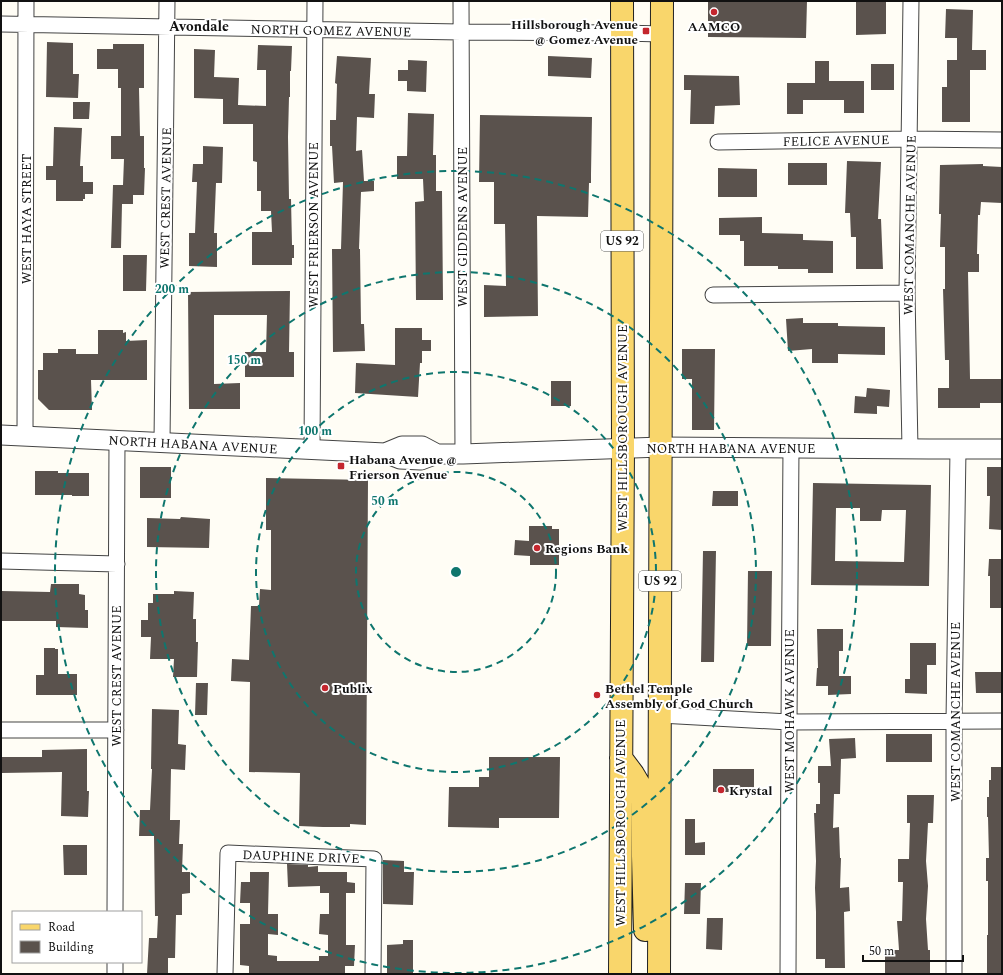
<svg xmlns="http://www.w3.org/2000/svg" width="1003" height="975" viewBox="0 0 1003 975" font-family="Spectral,serif">
  <rect width="100%" height="100%" fill="#fffdf5"/>
  <path fill="#5a524d" fill-rule="evenodd" d="M708 1H807L806 38 708 37Z
    M856 1H886V34L856 35Z
    M946 9 973 10 972 50H986V70H970V122H942V87H947V60H957V38H945Z
    M47 42 73 43V74H79L78 98 46 97Z
    M113 44H144V88H139L140 136H144V168H145L144 195H133V204H122L121 248H111L113 185H123L124 159H111V136H121V88H118V69H97V49H113Z
    M258 45 292 46 291 71H290V97H289L288 137 289 199H291L292 245H294V258H292V265H252V232H272L271 211H261V191H257V162L253 161V124H223V99L194 98V49L215 50 214 77 239 78 238 105 266 106V70H257Z
    M337 56 371 58 369 94H375L374 118 357 117 356 151 362 150 364 181H374V191L361 192 359 249H360L361 324H364L365 351 333 352 332 249H341L343 182 334 183 332 146H330V120H336L337 84 335 83Z
    M548 56 592 58 591 78 548 76Z
    M408 60 427 61 426 92 407 91V81H398V70H408Z
    M815 61H829V81H864V113H844V100H803V114H787V83H815Z
    M871 64H894V90H871Z
    M684 75 739 76 740 105 715 106 714 124H690L691 90H684Z
    M73 102H90L89 119H73Z
    M408 113 434 114 433 155H436V191H442L443 300H416L415 202 424 201 423 179H397V156H407Z
    M480 115 592 117 591 174V183H589L588 217 537 216 538 316 484 317V285L506 286 505 224H494V182H479Z
    M54 127 82 128 80 166H83V182H93V194H85V199H83V201H56V180H46V166H53Z
    M203 146 223 147 222 183H216L214 233H217V267L189 266V233H195L197 182H192L193 164H203Z
    M847 161 881 162 878 219H881L883 269H856V237H851L850 213H845Z
    M788 163H827V185H788Z
    M983 164V166L1002 167V203L981 202 980 215H978L977 254H979V272H968L970 379H1002V403H980V408H938V388H949V360H945L943 289H945V247H940L941 214H939L940 165Z
    M718 168 757 169V197H718Z
    M762 217V233L803 234V240L833 241V273H808V269H778V266H744V241H740V235H719V218Z
    M123 255H147L146 291H123Z
    M290 291 289 352H294V377H245V352H266L267 315H214V384L240 383V409H189L188 292Z
    M803 318V323H838V326L885 327V355L838 354V363H812V349L788 351 786 319Z
    M395 328H422V340H431V351H422V363H420L418 397 355 393 356 363 395 365Z
    M98 330H123V333L126 332V341L147 340V380H91L92 410H49L38 399V370H43V353H58V349H76V354H98Z
    M682 349H715L714 430H692V379H682Z
    M551 381H571V406H551Z
    M867 388 890 390 889 407 877 406V414L854 413 855 396 866 397Z
    M140 467H171V498H140Z
    M987 467H1002V530L989 529 990 496H987Z
    M35 471H58V473H89V496H72V495H35Z
    M266 478 368 480 366 825 350 824V827H323L299 826 300 773 249 772 250 682 231 681 232 659 249 660 251 606H259L260 589 271 590V530H266Z
    M813 483 931 485 929 586 811 585ZM836 508H860V521H881L882 510H906L904 562 835 561Z
    M713 491H738V506H712Z
    M181 517 210 519 209 548 147 547V518L180 519Z
    M529 526H552V529H559V565H530V556L514 555 515 540 529 541Z
    M703 551H716L714 662H701Z
    M989 559H1002V608H990V576H988Z
    M748 571H772L771 646H747Z
    M51 584H79V594L85 595V610H88V628L56 627V621H1V591L50 592Z
    M174 591 194 592 193 619H196V642H198L197 677H173L174 659H150L151 637H141V620H148V603H153V594H174Z
    M817 629H843V651H839V676H851V694L828 695V686H816L817 668H818Z
    M910 643H936V665H927V694L905 693V679H910Z
    M44 648H55V649H58V674H77V695H36V675H44Z
    M975 672H1002V693H976Z
    M196 683H208L207 715H195Z
    M152 709 179 710 178 744 186 745 185 770 171 769 170 820H180L179 844H183L182 872H190V893L182 894V915H176L175 958H168V974H147L149 938H157L158 916H155L154 836H139L140 810H150L152 769H151Z
    M886 734H932V762H886Z
    M855 738 856 758 841 759 840 794H834L833 828 839 827 840 858H841L840 888 849 887 850 911 844 912 845 968H825V959H816V912L815 888 816 861 814 813H816V804H820V783H818V766H831L829 739Z
    M87 749V791H89L88 817 61 816 62 772 1 773V757H42V750Z
    M489 757H560L559 818H499V828L448 827 449 787H479V777H489Z
    M991 767H1002V973H987V935H988V881H986V858H989L988 817H987V797H989V780H991Z
    M713 769H754V792H713Z
    M907 795H934L933 823H928L926 861 928 886 926 919 928 950H930V973H885V950H899L897 921H902L903 882H898V859H909L910 823H907Z
    M685 819H695V843L705 842V855H685Z
    M63 845H87V875H64Z
    M383 860 404 861V872H414L413 905 383 904Z
    M287 864 308 865V867L318 866V872H347V882L355 883V893H346V945H355L354 966H345V974H249V966L240 965V924H250V903H240L241 882H250V872H269L268 914H278V935L268 934V955L277 956V961H319V956H328V935L319 934 320 914H329V893H320V886L288 887Z
    M685 883H701L700 914H684Z
    M707 918H723L722 950 706 949Z
    M403 940H413V974H387V945L403 944Z"/>
  <g fill="none" stroke-linecap="round" stroke-linejoin="round">
    <g stroke="#444" stroke-width="17">
      <path id="minor" d="M461 1 463 454
        M1 24 461 32 622 33 662 34
        M718 142 910 139 1002 140
        M713 295 907 293
        M25 436 26 1
        M162 442 167 1
        M312 449 315 1
        M910 449 907 293 911 1
        M1 561 117 564
        M660 715 789 722 1002 721
        M1 730H116
        M115 912 117 440
        M115 974V962
        M225 974 228 853 374 859 373 974
        M788 974 789 722 791 448
        M954 974V721L958 449"/>
    </g>
    <g stroke="#444" stroke-width="21">
      <path id="tertiary" d="M1 435 385 453 400 459 421 460 437 454H463L661 447 929 449H1002
        M385 453 402 446H422L437 454"/>
    </g>
    <g stroke="#222" stroke-width="24">
      <path id="primary" d="M621 758 633 774 643 791V856L645 930
        M620 974 623 448 622 1
        M659 974 662 1"/>
    </g>
    <use href="#minor" stroke="#fff" stroke-width="15"/>
    <use href="#tertiary" stroke="#fff" stroke-width="19"/>
    <use href="#primary" stroke="#f9d66b" stroke-width="22"/>
  </g>
  <g fill="none" stroke="#0f766e" stroke-width="2" stroke-dasharray="7 5">
    <circle cx="456" cy="572" r="100"/>
    <circle cx="456" cy="572" r="200"/>
    <circle cx="456" cy="572" r="300"/>
    <circle cx="456" cy="572" r="401"/>
  </g>
  <g fill="#c4262e" stroke="#fff" stroke-width="1.5">
    <circle cx="714" cy="12" r="4"/>
    <rect x="642" y="27" width="8" height="8" rx="2"/>
    <rect x="337" y="462" width="8" height="8" rx="2"/>
    <circle cx="537" cy="548" r="4"/>
    <circle cx="325" cy="688" r="4"/>
    <circle cx="597" cy="695" r="4"/>
    <circle cx="721" cy="790" r="4"/>
  </g>
  <g text-anchor="middle" stroke-width="4" stroke-linejoin="round" paint-order="stroke">
    <g fill="#fff" stroke="#585858" stroke-width="1">
      <rect x="601" y="231" width="42" height="20" rx="3"/>
      <rect x="639" y="571" width="42" height="20" rx="3"/>
    </g>
    <g font-size="12" font-weight="bold" fill="#111">
      <text x="622" y="245">US 92</text>
      <text x="660" y="585">US 92</text>
    </g>
    <g font-size="13" font-weight="bold" fill="#111" stroke="#fff" text-anchor="start">
      <text x="638" y="29" text-anchor="end">Hillsborough Avenue<tspan x="638" dy="15">@ Gomez Avenue</tspan></text>
      <text x="714" y="31" text-anchor="middle">AAMCO</text>
      <text x="349" y="464">Habana Avenue @<tspan x="349" dy="15">Frierson Avenue</tspan></text>
      <text x="545" y="553">Regions Bank</text>
      <text x="333" y="693">Publix</text>
      <text x="605" y="693">Bethel Temple<tspan x="605" dy="15">Assembly of God Church</tspan></text>
      <text x="729" y="795">Krystal</text>
    </g>
    <g font-size="13" fill="#111" stroke="#fff">
      <text transform="translate(331 30) rotate(1)" y="5">NORTH GOMEZ AVENUE</text>
      <text transform="translate(836 140) rotate(-1)" y="5">FELICE AVENUE</text>
      <text transform="translate(165 198) rotate(-89)" y="5">WEST CREST AVENUE</text>
      <text transform="translate(26 219) rotate(-90)" y="5">WEST HAYA STREET</text>
      <text transform="translate(313 225) rotate(-90)" y="5">WEST FRIERSON AVENUE</text>
      <text transform="translate(909 225) rotate(-89)" y="5">WEST COMANCHE AVENUE</text>
      <text transform="translate(462 227) rotate(-90)" y="5">WEST GIDDENS AVENUE</text>
      <text transform="translate(622 428) rotate(-90)" y="5">WEST HILLSBOROUGH AVENUE</text>
      <text transform="translate(193 444) rotate(3)" y="5">NORTH HABANA AVENUE</text>
      <text x="731" y="453">NORTH HABANA AVENUE</text>
      <text transform="translate(116 676) rotate(-90)" y="5">WEST CREST AVENUE</text>
      <text transform="translate(789 711) rotate(-90)" y="5">WEST MOHAWK AVENUE</text>
      <text transform="translate(955 712) rotate(-90)" y="5">WEST COMANCHE AVENUE</text>
      <text transform="translate(620 823) rotate(-90)" y="5">WEST HILLSBOROUGH AVENUE</text>
      <text transform="translate(301 856) rotate(2)" y="5">DAUPHINE DRIVE</text>
    </g>
    <g font-size="14" font-weight="bold" fill="#111" stroke="#fff">
      <text x="199" y="31">Avondale</text>
    </g>
  </g>
  <circle cx="456" cy="572" r="6" fill="#0f766e" stroke="#fff" stroke-width="2"/>
  <g font-size="12" text-anchor="middle" font-weight="bold" fill="#0f766e" stroke="#fff" stroke-width="4" stroke-linejoin="round" paint-order="stroke">
    <text x="172" y="293">200 m</text>
    <text x="244" y="364">150 m</text>
    <text x="315" y="435">100 m</text>
    <text x="385" y="505">50 m</text>
  </g>
  <rect width="1003" height="975" fill="none" stroke="#111111" stroke-width="4"/>
  <rect x="12" y="911" width="130" height="52" fill="#ffffff" stroke="#a0a0a0"/>
  <rect x="20" y="924" width="20" height="6" fill="#f9d66b" stroke="#a0a0a0"/>
  <text x="48" y="931" font-size="12" fill="#111111">Road</text>
  <rect x="20" y="941" width="20" height="12" fill="#5a524d" stroke="#a0a0a0"/>
  <text x="48" y="951" font-size="12" fill="#111111">Building</text>
  <path d="M863 955v6h100v-6" fill="none" stroke="#111111" stroke-width="2"/>
  <text x="869" y="955" font-size="12" fill="#111111" stroke="#ffffff" stroke-width="3" paint-order="stroke">50 m</text>
</svg>
